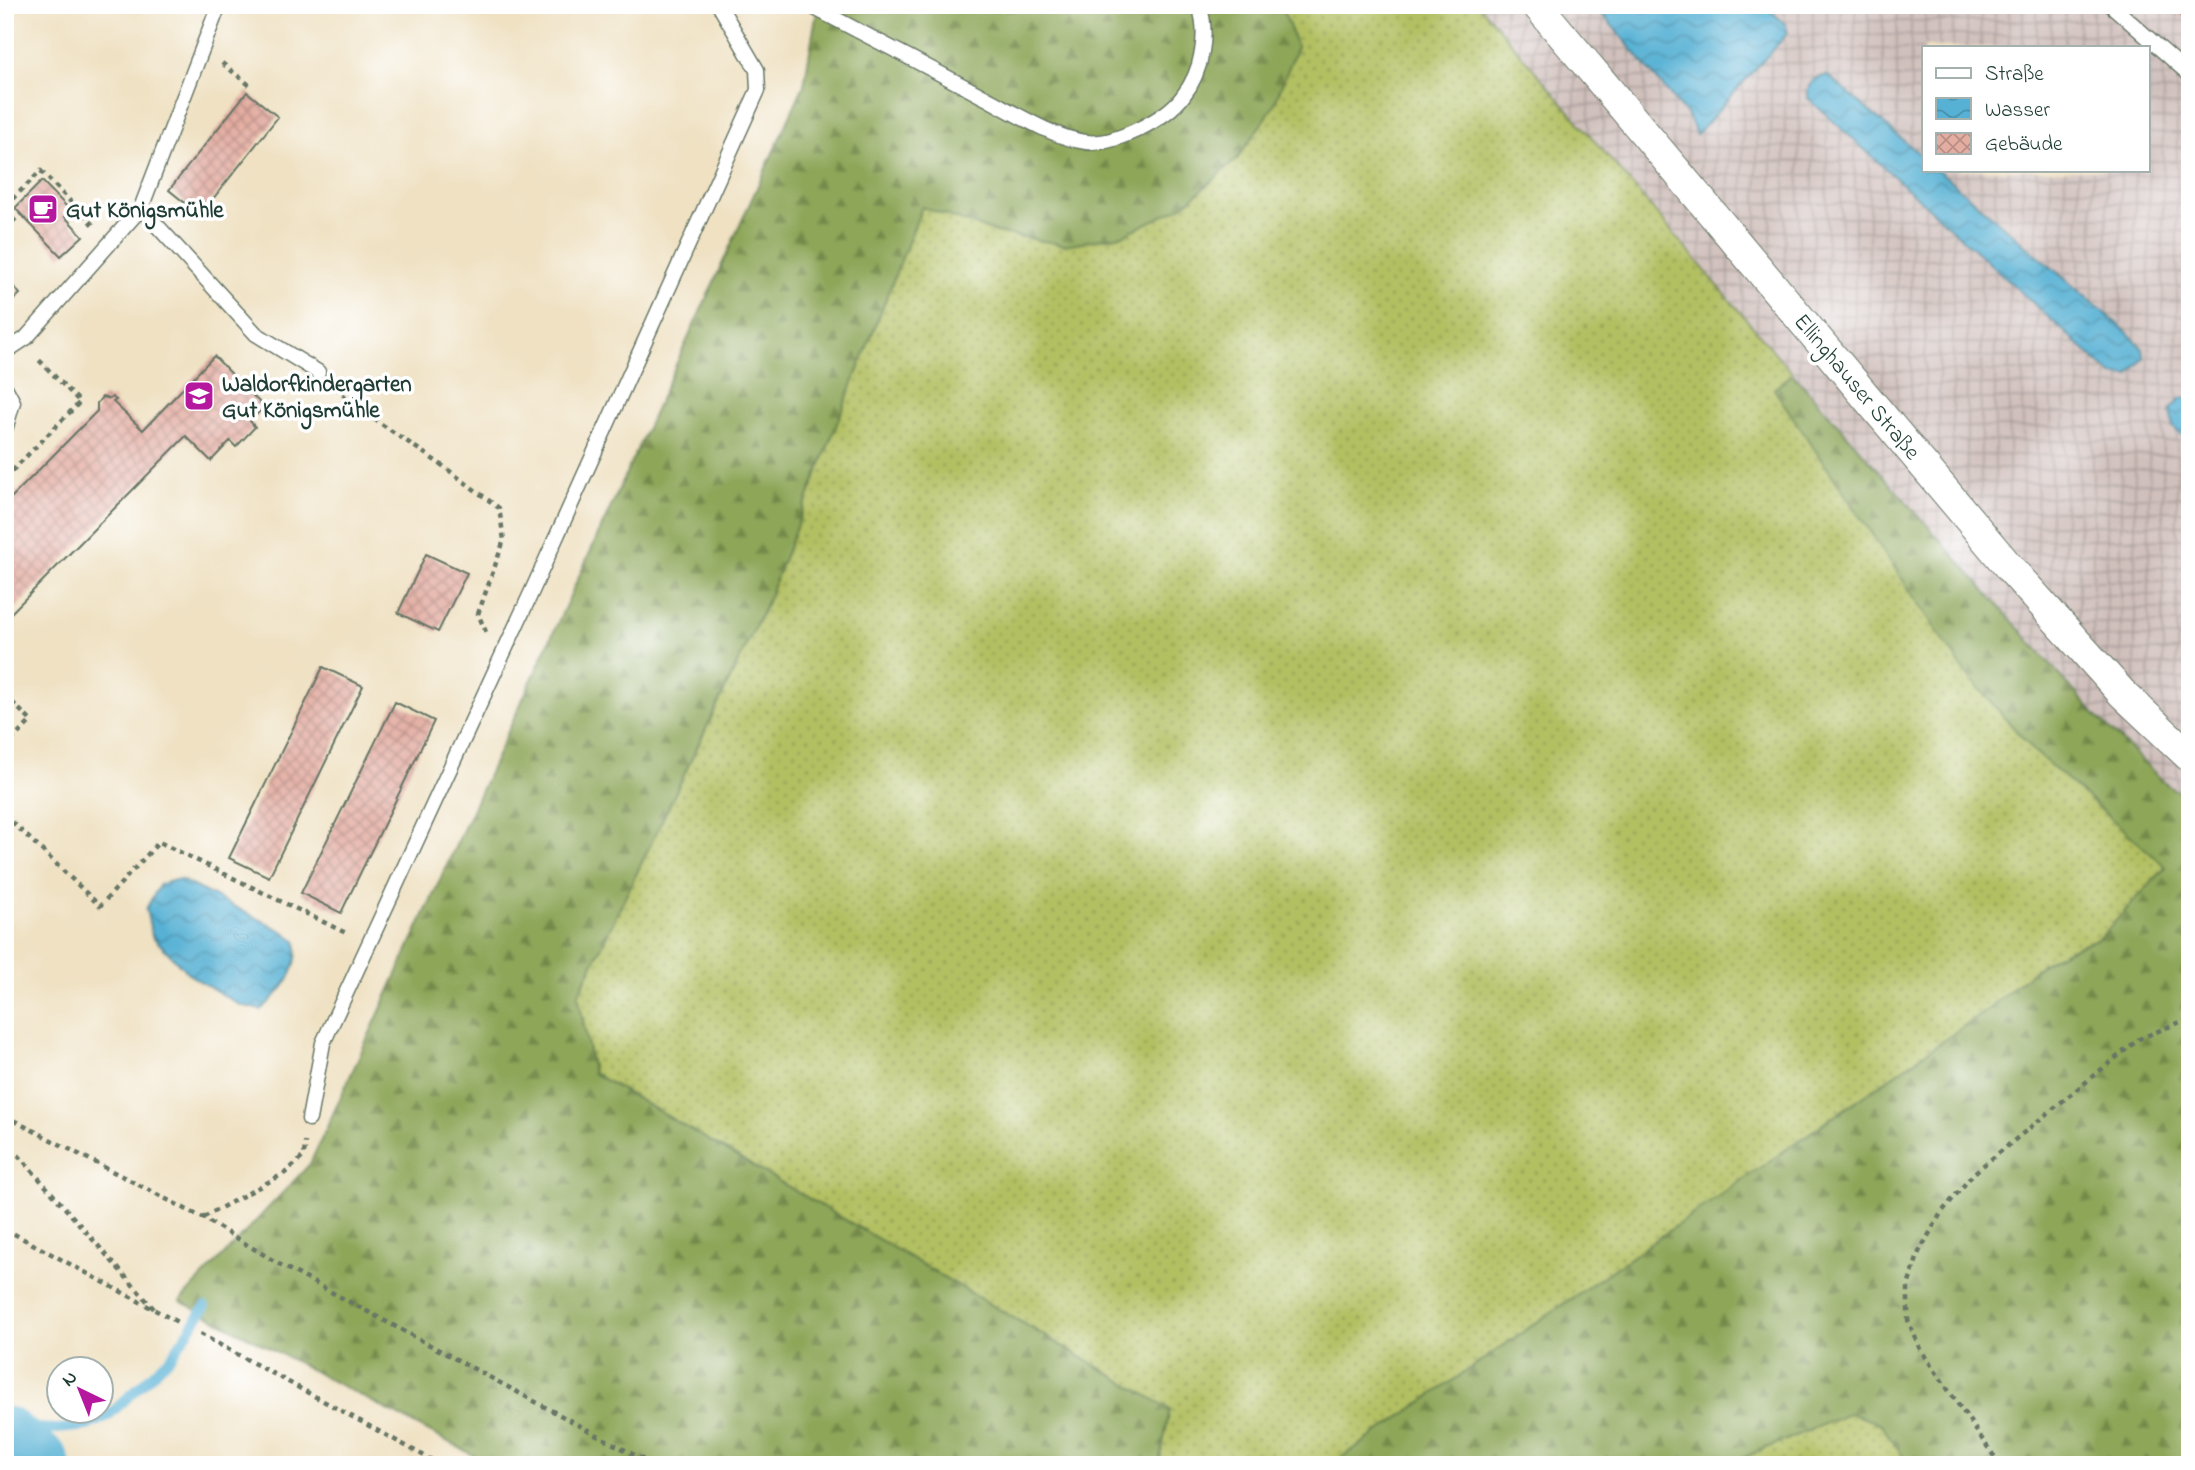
<svg xmlns="http://www.w3.org/2000/svg" width="2195" height="1470" viewBox="0 0 2195 1470" font-family="'Indie Flower',sans-serif">
  <defs>
    <pattern id="industrial-grid" width="8" height="8" patternUnits="userSpaceOnUse" patternTransform="scale(1.75)"><rect width="8" height="8" fill="#d0c0bc"/><path d="M0 4h8M4 0v8" fill="none" stroke="#a89d9a"/></pattern>
    <pattern id="grass-dots" width="8" height="8" patternUnits="userSpaceOnUse" patternTransform="scale(1.75)"><rect width="8" height="8" fill="#b2c062"/><path d="M2 2h.1M6 6h.1" fill="none" stroke="#909d52" stroke-width="1.8" stroke-linecap="round"/></pattern>
    <pattern id="forest-firs" width="22" height="20" patternUnits="userSpaceOnUse" patternTransform="scale(1.75)"><rect width="22" height="20" fill="#8da658"/><path d="M5 1l3.5 6h-7zM16 11l3.5 6h-7z" fill="#73884a"/></pattern>
    <pattern id="water-waves" width="16" height="10" patternUnits="userSpaceOnUse" patternTransform="scale(1.75)"><rect width="16" height="10" fill="#57b1d4"/><path d="M0 5q4-4 8 0t8 0" fill="none" stroke="#4791ad"/></pattern>
    <pattern id="building-cross-hatch" width="8" height="8" patternUnits="userSpaceOnUse" patternTransform="scale(1.75)"><rect width="8" height="8" fill="#e4ada2"/><path d="M0 0l8 8M0 8l8-8" fill="none" stroke="#b88e85"/></pattern>
  </defs>
  <rect width="100%" height="100%" fill="#fff"/>
  <filter id="ink" filterUnits="userSpaceOnUse"><feTurbulence type="fractalNoise" baseFrequency=".0143" numOctaves="2"/><feDisplacementMap in="SourceGraphic" scale="14" xChannelSelector="R" yChannelSelector="G"/><feConvolveMatrix kernelMatrix="1 2 1 2 8 2 1 2 1" color-interpolation-filters="sRGB"/></filter>
  <filter id="wash" filterUnits="userSpaceOnUse"><feTurbulence type="fractalNoise" baseFrequency=".00686" numOctaves="4" result="noise"/><feDisplacementMap in="SourceGraphic" scale="28" xChannelSelector="R" yChannelSelector="G"/><feGaussianBlur stdDeviation="1.57" result="paint"/><feColorMatrix in="noise" values="0 0 0 0 0 0 0 0 0 0 0 0 0 0 0 0 0 1.4 0 .05"/><feComposite in="paint" operator="in"/></filter>
  <g filter="url(#wash)">
    <rect width="100%" height="100%" fill="#efe1c2"/>
    <path fill="url(#industrial-grid)" fill-rule="evenodd" d="M1479 5H2190V799L2167 785 2097 717 1793 374ZM1924 47H2148V170H1924Z"/>
    <path fill="url(#grass-dots)" stroke="#687e4b" stroke-width="2" d="M1281 5H1479L1793 374 1774 389 2032 749 2167 866 2100 938 2065 951 2035 969 1986 1011 1331 1465H1167L1160 1458 1170 1409 593 1073 578 995 766 604 922 206 995 232 1297 47Z
      M1850 1413 1881 1424 1909 1465H1726Z"/>
    <path fill="url(#forest-firs)" stroke="#567246" stroke-width="2" d="M818 5H1281L1297 47 1273 107 1237 159 1183 206 1123 235 1065 245 995 232 922 207 766 604 578 995 593 1073 1170 1409 1160 1458 1167 1465H492L180 1301 310 1164 804 85Z
      M1793 374 2097 717 2167 785 2190 799V1465H1909L1881 1424 1850 1413 1726 1465H1331L1986 1011 2035 969 2065 951 2100 938 2166 867 2032 749 1964 671 1774 389Z"/>
    <path fill="url(#water-waves)" stroke="#3b7784" stroke-width="2" d="M1595 5H1765L1786 25 1788 33 1696 135 1690 119Z
      M1827 75 1924 158V170H1938L2128 333 2143 349 2144 358 2129 376 2112 375 1808 98V88L1814 79Z
      M2190 397V443L2173 427 2170 410 2181 398Z
      M179 879 283 931 296 941C301 970 282 991 261 1010L240 1005 190 975 152 936 146 909 160 884Z"/>
    <g fill="none" stroke-linecap="round" stroke-linejoin="round">
      <path stroke="#57b1d4" stroke-width="10" d="M5 1427 58 1429 87 1426 108 1416 171 1357 205 1307"/>
      <path stroke="#57b1d4" stroke-width="65" d="M5 1439 38 1465"/>
    </g>
    <g id="blocks">
      <path fill="url(#building-cross-hatch)" d="M2169 5H2190V24Z
        M247 92 278 117 200 215 169 190Z
        M42 181 71 211 65 217 83 236 61 256 15 208Z
        M10 283 20 294 9 304 5 300V288Z
        M214 356 264 407 250 421 255 427 236 447 230 441 211 461 186 436 5 619V504L97 411V403L102 397 110 399 112 397 116 400 113 402 143 430Z
        M426 554 467 573 438 632 398 613Z
        M323 667 363 686 269 877 229 858Z
        M395 702 434 721 341 913 301 893Z"/>
    </g>
  </g>
  <g filter="url(#ink)">
    <use href="#blocks" fill-opacity="0" stroke="#687666" stroke-width="2"/>
    <g fill="none" stroke-linecap="round" stroke-linejoin="round">
      <g stroke="#687666" stroke-width="17">
        <path id="lane" d="M809 5C868 36 926 66 984 97 1013 112 1053 138 1086 142 1115 146 1167 118 1183 96 1202 72 1209 34 1199 5
          M2111 5 2190 75
          M141 208 256 334 318 372
          M5 352 26 338 141 208 219 5
          M5 387 13 402 5 430
          M309 1119 323 1043 532 591 758 90 757 70 719 5"/>
      </g>
      <g stroke="#687666" stroke-width="32">
        <path id="street" d="M1537 5 2009 567 2122 693 2190 757"/>
      </g>
      <path stroke="#687666" stroke-width="4.5" stroke-dasharray="5 5" stroke-linecap="butt" d="M222 63 253 88
        M5 206 41 171 93 225
        M5 221 9 225 21 214
        M335 387 355 406 443 466 499 508 504 540 478 614 486 632
        M5 478 80 402 37 358
        M5 695 31 721 5 747
        M5 815 100 906 159 842 348 934
        M5 1116 203 1218 279 1264 653 1465
        M5 1140 155 1310
        M204 1217 285 1173 304 1156 305 1142
        M5 1229 181 1324
        M200 1334 441 1465
        M2000 1465 1920 1349 1908 1320V1286L1919 1252 1941 1213 1974 1173 2139 1039 2190 1018"/>
      <use href="#lane" stroke="#fff" stroke-width="14"/>
      <use href="#street" stroke="#fff" stroke-width="30"/>
    </g>
  </g>
  <defs>
    <g id="cafe-square" transform="scale(1.575)"><rect x="-9" y="-9" width="18" height="18" rx="4" fill="#b5179e" stroke="#fff"/><path d="M-5.5-4.5H6V0H3Q3 3.5 0 3.5H-2.5Q-5.5 3.5-5.5 0ZM3-3.2v2h1.7v-2ZM-6 4.5H4V6H-6Z" fill="#fff"/></g>
    <g id="school-square" transform="scale(1.575)"><rect x="-9" y="-9" width="18" height="18" rx="4" fill="#b5179e" stroke="#fff"/><path d="M0-5L7-2L0 1L-7-2ZM-4 1L0 2.5L4 1V4Q0 6-4 4Z" fill="#fff"/></g>
  </defs>
  <g fill-rule="evenodd">
    <use href="#cafe-square" x="43" y="209"/>
    <use href="#school-square" x="199" y="396"/>
  </g>
  <g text-anchor="middle" stroke-width="7" stroke-linejoin="round" paint-order="stroke">
    <g font-size="23" font-weight="bold" fill="#1f3d34" stroke="#fff" text-anchor="start">
      <text x="66" y="217">Gut Königsmühle</text>
      <text x="222" y="391">Waldorfkindergarten<tspan x="222" dy="26">Gut Königsmühle</tspan></text>
    </g>
    <g font-size="23" fill="#1f3d34" stroke="#fff">
      <text transform="translate(1858 386) rotate(50)" y="8">Ellinghauser Straße</text>
    </g>
  </g>
  <rect width="2195" height="1470" fill="none" stroke="#fff" stroke-width="28"/>
  <rect x="1922" y="46" width="228" height="126" fill="#ffffff" stroke="#a5b1ae" stroke-width="2"/>
  <rect x="1936" y="68" width="35" height="10" fill="#ffffff" stroke="#a5b1ae" stroke-width="2"/>
  <text x="1985" y="80" font-size="21" fill="#1f3d34">Straße</text>
  <rect x="1936" y="98" width="35" height="21" fill="url(#water-waves)" stroke="#a5b1ae" stroke-width="2"/>
  <text x="1985" y="116" font-size="21" fill="#1f3d34">Wasser</text>
  <rect x="1936" y="133" width="35" height="21" fill="url(#building-cross-hatch)" stroke="#a5b1ae" stroke-width="2"/>
  <text x="1985" y="150" font-size="21" fill="#1f3d34">Gebäude</text>
  <g transform="translate(80 1390) rotate(317)"><circle r="33" fill="#ffffff" stroke="#a5b1ae" stroke-width="2"/>
  <path d="M0-5L12 26L0 18L-12 26Z" fill="#b5179e"/>
  <text y="-10" font-size="19" font-weight="bold" text-anchor="middle" fill="#1f3d34">N</text>
  </g>
</svg>
